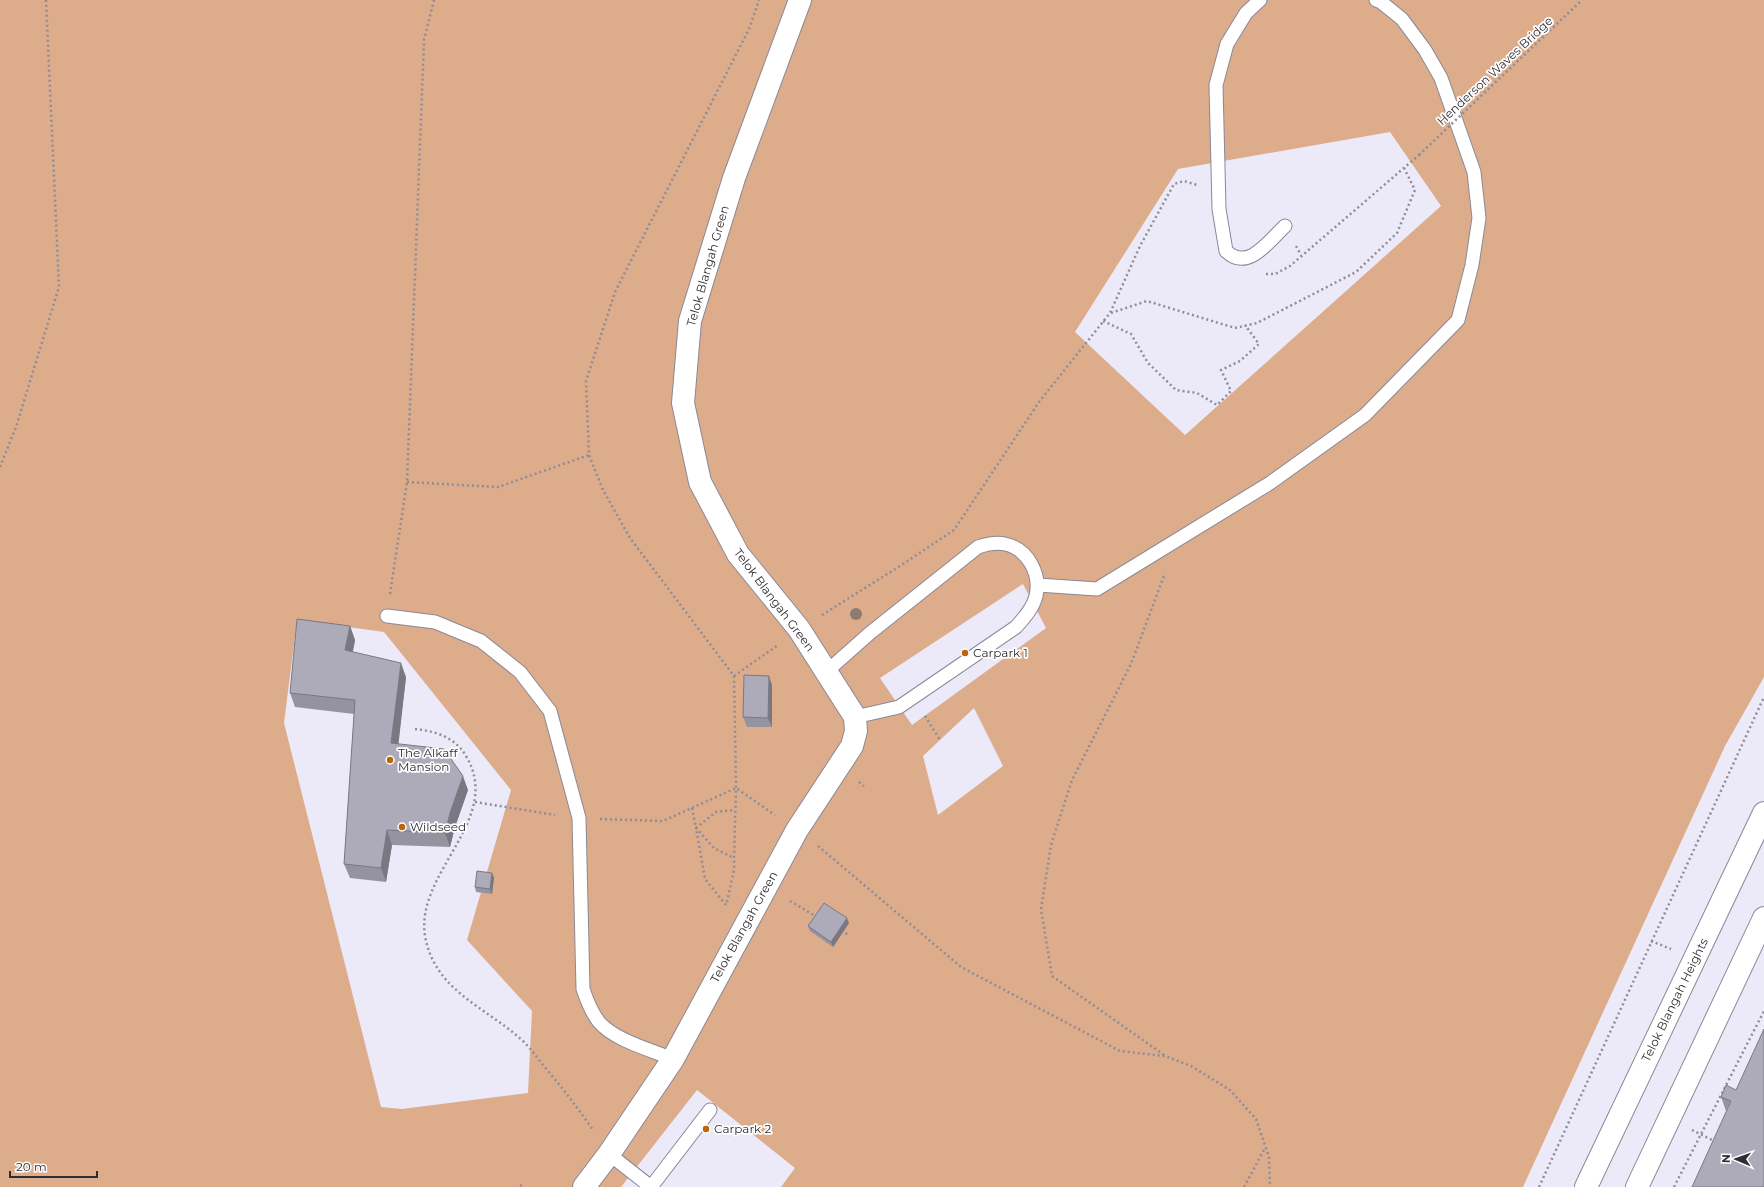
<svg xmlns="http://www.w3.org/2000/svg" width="1764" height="1187" viewBox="0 0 1764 1187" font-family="Montserrat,sans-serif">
  <rect width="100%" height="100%" fill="#eceaf9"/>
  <path fill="#ddac8b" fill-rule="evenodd" d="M0 0H1764V677L1725 746 1523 1187H781L795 1168 697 1090 621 1187H0ZM1390 132 1441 206 1185 435 1075 332 1178 169ZM1023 584 1046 628 912 725 880 678ZM297 620 384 632 511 790 467 940 532 1011 528 1093 402 1109 381 1107 284 723ZM974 708 1003 766 938 815 923 756Z"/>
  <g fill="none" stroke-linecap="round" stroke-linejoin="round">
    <g stroke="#8a8896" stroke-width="15">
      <path id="lane" d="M1260 0 1246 13 1227 44 1216 85 1219 209 1226 251C1248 272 1268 242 1285 226
        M1038 585 1097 589 1270 483 1365 415 1458 320 1472 265 1479 218 1474 172 1441 78 1425 50 1402 19 1381 2 1376 0
        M387 616 435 622 481 641 520 672 550 711 579 818 583 989C587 1001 591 1012 599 1022 614 1040 651 1050 673 1059
        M826 672 870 633 978 547C987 544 995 542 1005 544 1028 549 1041 574 1036 596 1033 608 1024 618 1016 627L899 707 855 717
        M609 1154 651 1187 710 1110"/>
    </g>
    <g stroke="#8a8896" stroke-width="24">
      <path id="street" d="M584 1187 609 1154 673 1059 797 830 852 746 856 731 855 717 799 629 738 554 700 482 683 403 690 321 734 178 800 0
        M1586 1187 1764 813
        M1637 1187 1764 918"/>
    </g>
    <path stroke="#8e8d97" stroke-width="2.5" stroke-dasharray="2 3" stroke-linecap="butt" d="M1296 246 1301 255
      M1266 274H1275L1290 266 1419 155
      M1111 313 1147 301 1235 328 1257 323 1356 272 1397 233 1415 190 1404 168
      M1103 321 1131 334 1148 363 1176 390 1197 393 1217 405 1231 391 1221 370 1240 361 1259 344 1245 325
      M0 467 16 427 59 287 46 0
      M407 482 498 487 589 455
      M390 594 407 482 424 40 434 0
      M822 615 900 566 954 530 1039 402 1110 313 1140 246 1174 184 1184 181 1197 185
      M734 676 778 645
      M925 716 940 740
      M415 729C435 731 455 737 466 756 504 819 415 872 425 936 435 992 487 1007 524 1042 531 1049 537 1057 543 1065 561 1086 577 1107 593 1130
      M859 782 864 786
      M475 802 555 815
      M692 808 696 828 714 848 734 858
      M600 819 663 821 736 788 775 815
      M818 846 961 967 1120 1051 1165 1056 1191 1066 1230 1090 1256 1119 1269 1157 1270 1187
      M790 901 817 917
      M727 902 734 870V858L736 788 734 676 630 538 603 490 589 455 586 381 615 292 749 29 759 0
      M726 905 705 879 696 828 716 812 735 810
      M841 931 849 935
      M1651 941 1671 949
      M1164 1055 1052 976 1041 909 1051 845 1072 780 1131 664 1165 573
      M1692 1130 1716 1142
      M520 1185 523 1187
      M1244 1187 1265 1148
      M1539 1187 1764 697
      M1674 1187 1764 1011"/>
    <use href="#lane" stroke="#fff" stroke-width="13"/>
    <use href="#street" stroke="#fff" stroke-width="22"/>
    <path stroke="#8e8d97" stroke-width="2.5" stroke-dasharray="2 3" stroke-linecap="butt" d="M1419 155 1582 0"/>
  </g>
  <circle fill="#8e7b74" cx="856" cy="614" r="6"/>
  <path fill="#95939f" d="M350 626 355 640 353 652 406 677 398 744 468 790 455 827 450 847 392 845 386 882 350 878 344 864 354 714 295 707 290 693Z
    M772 685V727H747L743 717Z
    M492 873 494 878 492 894 476 892 475 887Z
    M849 923 833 947 810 931 808 926Z
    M1736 1090 1726 1111 1721 1097Z"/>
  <path fill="#797882" d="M350 626 355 640 350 664 345 650Z
    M401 663 406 677 397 757 391 743Z
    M769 676 772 685V727L768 718Z
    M463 776 468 790 455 827 450 847 445 833 450 813Z
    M387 830 392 845 386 882 381 868Z
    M492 873 494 878 492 894 490 889Z
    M847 918 849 923 833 947 831 942Z"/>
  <path fill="#adabb9" stroke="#797882" d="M297 619 350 626 345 650 401 663 391 743 444 749 463 776 450 813 445 833 387 830 381 868 344 864 355 700 290 693Z
    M744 675 769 676 768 718 743 717Z
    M477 871 492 873 490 889 475 887Z
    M824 903 847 918 831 942 808 926Z
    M1764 1029V1187H1692L1731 1101 1721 1097 1726 1085 1736 1090Z"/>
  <g fill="#be640a" stroke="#fff" stroke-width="1.5">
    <circle cx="965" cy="653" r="4"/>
    <circle cx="390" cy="760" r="4"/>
    <circle cx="402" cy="827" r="4"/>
    <circle cx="706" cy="1129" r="4"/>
  </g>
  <g text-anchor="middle" stroke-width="3.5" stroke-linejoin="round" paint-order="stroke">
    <g font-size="12" fill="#2e2d33" stroke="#fff">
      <text transform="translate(1495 71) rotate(-43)" y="4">Henderson Waves Bridge</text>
      <text transform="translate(708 266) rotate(-74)" y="4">Telok Blangah Green</text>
      <text transform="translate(774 600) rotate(53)" y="4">Telok Blangah Green</text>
      <text transform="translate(744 927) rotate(-61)" y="4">Telok Blangah Green</text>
      <text transform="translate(1675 1000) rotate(-64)" y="4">Telok Blangah Heights</text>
    </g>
    <g font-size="12" fill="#2e2d33" stroke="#fff" text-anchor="start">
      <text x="973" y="657">Carpark 1</text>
      <text x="398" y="757">The Alkaff<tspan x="398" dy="14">Mansion</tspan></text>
      <text x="410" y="831">Wildseed</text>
      <text x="714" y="1133">Carpark 2</text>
    </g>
  </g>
  <g transform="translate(1736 1159) rotate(272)" stroke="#ffffff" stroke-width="3" paint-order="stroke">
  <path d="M0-3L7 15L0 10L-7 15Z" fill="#2e2d33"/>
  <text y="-6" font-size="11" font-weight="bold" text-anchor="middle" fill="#2e2d33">N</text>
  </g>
  <path d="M10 1171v6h87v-6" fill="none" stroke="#2e2d33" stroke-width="2"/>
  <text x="16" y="1171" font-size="12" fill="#2e2d33" stroke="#ffffff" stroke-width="3" paint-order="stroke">20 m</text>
</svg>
